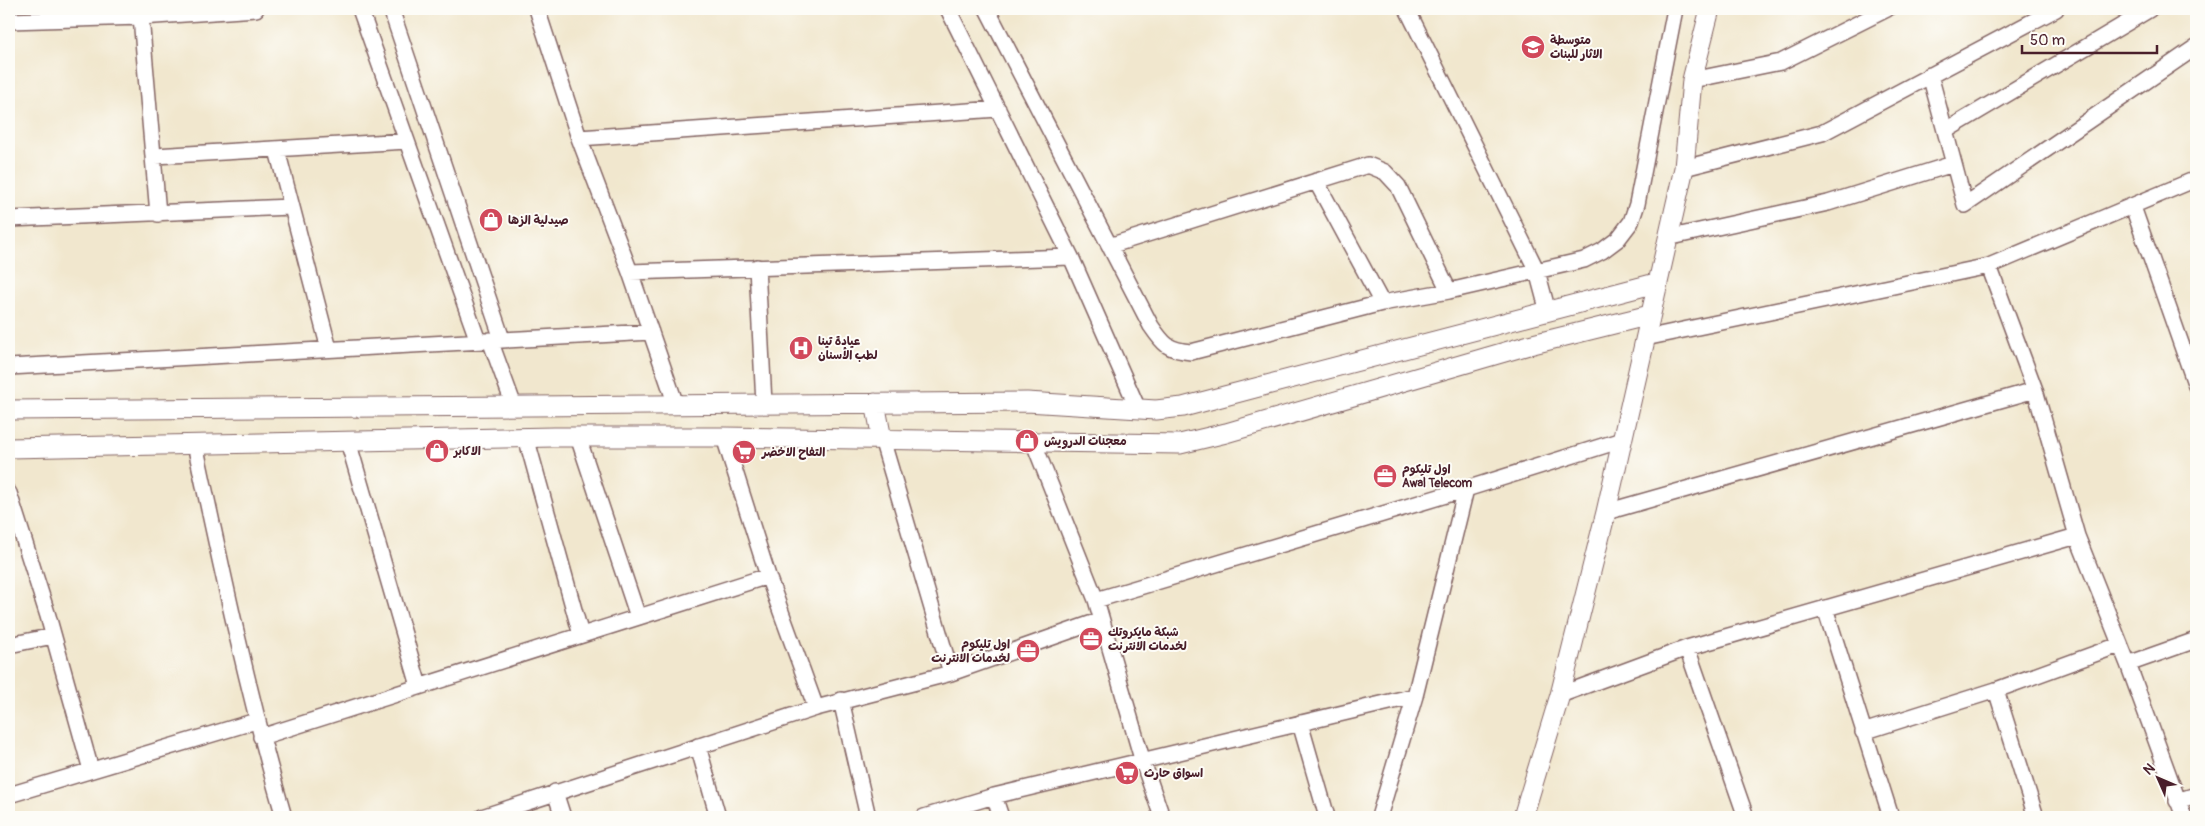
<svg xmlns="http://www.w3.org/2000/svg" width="2205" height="826" viewBox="0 0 2205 826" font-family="Pangolin,'Playpen Sans Arabic',sans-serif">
  <rect width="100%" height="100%" fill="#fdfcf7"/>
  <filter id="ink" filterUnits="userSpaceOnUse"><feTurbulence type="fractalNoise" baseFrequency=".02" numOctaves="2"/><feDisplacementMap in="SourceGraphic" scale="10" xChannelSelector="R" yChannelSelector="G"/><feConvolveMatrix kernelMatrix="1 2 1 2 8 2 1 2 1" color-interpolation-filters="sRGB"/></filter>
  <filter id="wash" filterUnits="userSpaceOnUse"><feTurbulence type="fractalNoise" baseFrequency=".0096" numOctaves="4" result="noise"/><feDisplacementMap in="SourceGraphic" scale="20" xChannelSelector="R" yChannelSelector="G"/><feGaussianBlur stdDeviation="1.12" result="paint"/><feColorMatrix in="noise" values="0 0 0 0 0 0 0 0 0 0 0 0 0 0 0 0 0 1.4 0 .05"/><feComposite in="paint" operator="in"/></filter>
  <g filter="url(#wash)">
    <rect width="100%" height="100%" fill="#f1e7ce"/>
  </g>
  <g filter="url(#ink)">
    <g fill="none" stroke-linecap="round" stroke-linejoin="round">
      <g stroke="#846564" stroke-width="18">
        <path id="minor" d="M360 9 478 341
          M391 9 502 339
          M537 9 579 138 630 272 676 405
          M948 9 1071 257 1138 409
          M987 9 1151 326C1164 345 1168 350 1191 352L1382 303 1449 291 1584 260 1602 251 1618 239 1631 222 1637 204 1675 9
          M1407 9 1537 271 1548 312
          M141 17 158 214
          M9 21 141 17 256 9
          M1930 75 1965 205 2196 47
          M1692 80 1781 62 1887 9
          M1945 131 2150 9
          M579 138 998 109
          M277 150 329 349
          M155 156 407 141
          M1684 168 1822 133 2056 9
          M1316 181 1382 303
          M2133 207 2196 386
          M9 219 291 207
          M1667 238 1828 203 1953 164
          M1109 246 1368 165 1385 172 1398 186 1449 291
          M1989 266 2035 390 2077 536 2128 664 2184 817
          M757 267 764 404
          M630 272 1071 257
          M1645 338 1989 266 2196 179
          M490 340 514 406
          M9 367 651 332
          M526 437 581 635
          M578 437 638 617
          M724 437 768 576 816 708
          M882 439 951 673
          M348 441 419 686
          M1033 441 1096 600 1142 759 1162 817
          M195 444C222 570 248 694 284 817
          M9 493 48 616 91 770
          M1606 512 2035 390
          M1096 600 1466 489 1622 440
          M1825 608 1891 817
          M9 645 53 636
          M1687 648 1746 817
          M2128 664 2196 640
          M1996 690 2036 817
          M1560 695 1687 648 2077 536
          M841 700 868 817
          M1300 723 1327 817
          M1863 732 1996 690 2119 645
          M261 737 768 576
          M698 746 718 817
          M555 792 563 817
          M9 795 256 721
          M994 796 1001 817
          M2177 801 2196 795
          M482 817 816 708 951 673 1101 620
          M924 817 994 796 1415 696
          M1379 817 1415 696 1466 489"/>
      </g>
      <g stroke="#846564" stroke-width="21">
        <path id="tertiary" d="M875 403 882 439
          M9 410 1027 402 1156 410 1183 407 1217 398 1656 283
          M9 448 554 437H724L1180 444 1226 433 1529 345 1650 315
          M1523 817 1560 695 1606 512 1684 168 1692 80 1710 9"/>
      </g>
      <use href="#minor" stroke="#fff" stroke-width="15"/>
      <use href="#tertiary" stroke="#fff" stroke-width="19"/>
    </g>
  </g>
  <defs>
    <g id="school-disc" transform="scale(1.25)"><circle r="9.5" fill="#d1495b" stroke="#fdfcf7"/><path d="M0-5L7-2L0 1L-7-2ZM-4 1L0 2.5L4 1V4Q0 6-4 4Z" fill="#fff"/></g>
    <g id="shop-disc" transform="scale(1.25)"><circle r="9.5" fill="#d1495b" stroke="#fdfcf7"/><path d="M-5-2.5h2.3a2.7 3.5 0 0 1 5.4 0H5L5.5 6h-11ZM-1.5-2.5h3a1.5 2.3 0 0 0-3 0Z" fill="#fff"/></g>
    <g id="hospital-disc" transform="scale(1.25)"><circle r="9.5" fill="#d1495b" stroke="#fdfcf7"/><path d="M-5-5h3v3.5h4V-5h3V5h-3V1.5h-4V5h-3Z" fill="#fff"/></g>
    <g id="supermarket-disc" transform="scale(1.25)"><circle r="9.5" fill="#d1495b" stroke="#fdfcf7"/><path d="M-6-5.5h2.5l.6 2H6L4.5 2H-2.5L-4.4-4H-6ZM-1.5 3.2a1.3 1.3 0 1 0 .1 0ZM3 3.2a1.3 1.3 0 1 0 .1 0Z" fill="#fff"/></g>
    <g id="office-disc" transform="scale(1.25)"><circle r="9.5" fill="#d1495b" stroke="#fdfcf7"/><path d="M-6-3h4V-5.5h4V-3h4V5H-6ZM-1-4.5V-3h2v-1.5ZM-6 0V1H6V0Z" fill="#fff"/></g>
  </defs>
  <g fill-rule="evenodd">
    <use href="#school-disc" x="1533" y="47"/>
    <use href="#shop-disc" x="491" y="220"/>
    <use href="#hospital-disc" x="801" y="348"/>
    <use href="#shop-disc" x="1027" y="441"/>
    <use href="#shop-disc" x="437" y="451"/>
    <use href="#supermarket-disc" x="744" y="452"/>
    <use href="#office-disc" x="1385" y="476"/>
    <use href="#office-disc" x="1091" y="639"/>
    <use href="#office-disc" x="1028" y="651"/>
    <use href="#supermarket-disc" x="1127" y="773"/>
  </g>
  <g text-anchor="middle" stroke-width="4" stroke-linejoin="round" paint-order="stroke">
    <g font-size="12" font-weight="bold" fill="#4a1f2b" stroke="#fdfcf7" text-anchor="start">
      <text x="1550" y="44">متوسطة<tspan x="1550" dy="14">الاثار للبنات</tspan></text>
      <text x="508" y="224">صيدلية الزها</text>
      <text x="818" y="345">عيادة تينا<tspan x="818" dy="14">لطب الأسنان</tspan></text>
      <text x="1044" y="445">معجنات الدرويش</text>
      <text x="454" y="455">الاكابر</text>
      <text x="762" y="456">التفاح الاخضر</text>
      <text x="1402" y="473">اول تليكوم<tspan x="1402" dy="14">Awal Telecom</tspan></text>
      <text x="1108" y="636">شبكة مايكروتك<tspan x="1108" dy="14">لخدمات الانترنت</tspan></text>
      <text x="1010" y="648" text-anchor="end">اول تليكوم<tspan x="1010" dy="14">لخدمات الانترنت</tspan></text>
      <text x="1144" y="777">اسواق حارث</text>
    </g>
  </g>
  <rect width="2205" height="826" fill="none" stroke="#fdfcf7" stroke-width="30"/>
  <g transform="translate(2158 778) rotate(315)" stroke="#fdfcf7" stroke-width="4" paint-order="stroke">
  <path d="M0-4L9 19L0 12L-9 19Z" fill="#4a1f2b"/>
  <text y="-8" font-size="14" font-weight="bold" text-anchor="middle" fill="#4a1f2b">N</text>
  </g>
  <path d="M2022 45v8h135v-8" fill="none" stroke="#4a1f2b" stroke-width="2.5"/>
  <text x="2030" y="45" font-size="15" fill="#4a1f2b" stroke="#fdfcf7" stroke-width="4" paint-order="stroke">50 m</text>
</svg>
